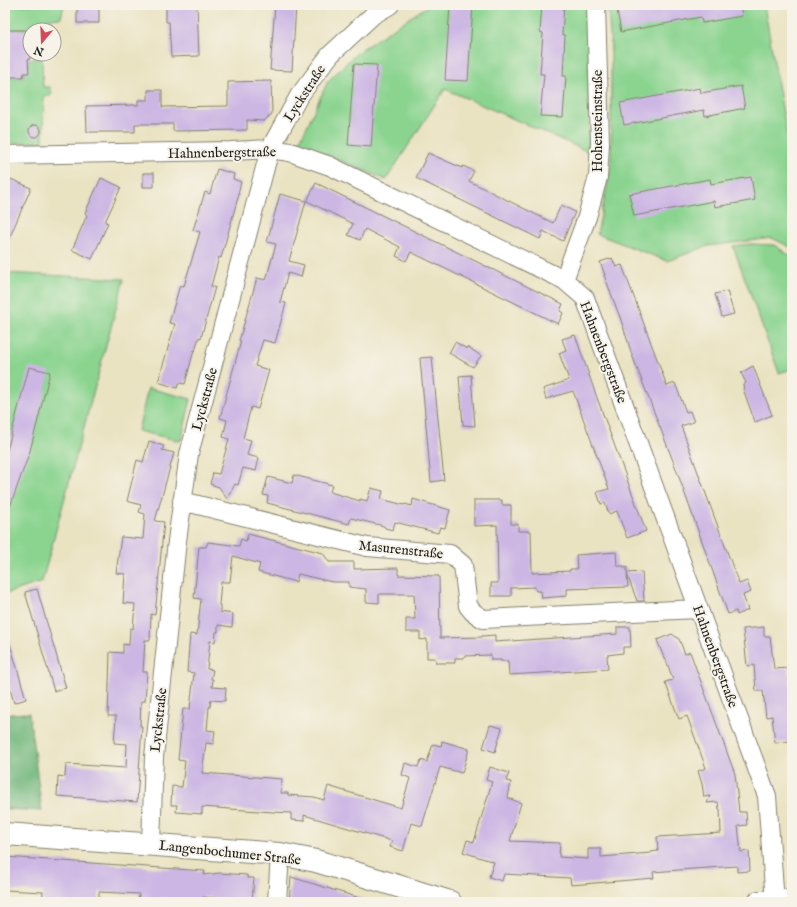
<svg xmlns="http://www.w3.org/2000/svg" width="797" height="907" viewBox="0 0 797 907" font-family="'IM FELL English',serif">
  <rect width="100%" height="100%" fill="#f7f3e8"/>
  <filter id="ink" filterUnits="userSpaceOnUse"><feTurbulence type="fractalNoise" baseFrequency=".025" numOctaves="2"/><feDisplacementMap in="SourceGraphic" scale="8" xChannelSelector="R" yChannelSelector="G"/><feConvolveMatrix kernelMatrix="1 2 1 2 8 2 1 2 1" color-interpolation-filters="sRGB"/></filter>
  <filter id="wash" filterUnits="userSpaceOnUse"><feTurbulence type="fractalNoise" baseFrequency=".012" numOctaves="4" result="noise"/><feDisplacementMap in="SourceGraphic" scale="16" xChannelSelector="R" yChannelSelector="G"/><feGaussianBlur stdDeviation="0.9" result="paint"/><feColorMatrix in="noise" values="0 0 0 0 0 0 0 0 0 0 0 0 0 0 0 0 0 1.4 0 .05"/><feComposite in="paint" operator="in"/></filter>
  <g filter="url(#wash)">
    <rect width="100%" height="100%" fill="#eae3c2"/>
    <path fill="#8bd490" stroke="#547856" d="M5 5H64L61 18 47 19 46 30H5Z
      M429 5H589V152L445 89 386 180 299 143 328 81 359 51Z
      M608 5H764L792 163V248L772 238 708 246 667 261 597 234 611 167V51Z
      M28 59H42L43 87H50L52 94 50 96H44L43 142 5 143V73L7 74 8 77H23L24 73 28 72Z
      M751 244 774 245 792 257V369L779 373 733 246Z
      M5 273 124 279 42 582 5 594Z
      M148 388 191 399 181 441 138 431Z"/>
    <path fill="#70b67a" stroke="#46694b" d="M5 706 7 714 29 713 42 811 5 809Z"/>
    <g id="blocks">
      <path fill="#ccb6e4" d="M77 5H99V23H77Z
        M166 5H197L199 56 171 57 169 22H166Z
        M275 5H296L292 71 270 70Z
        M450 5H473L468 81 445 80Z
        M542 5H564L562 34 565 35 563 76H566L563 117 540 116 544 74H540L543 33 540 32Z
        M643 5H740L742 16 702 23 701 17 621 32 617 10Z
        M5 30H30V59H28L29 73H24L23 77H8L7 74 5 73Z
        M354 64 377 65 371 147 348 145Z
        M271 81 272 114 264 121 247 120V130L173 131V124H135V132H87L86 106 138 105V100H148V90H162V107L228 106V82Z
        M741 86 745 108 705 116 704 110 624 125 620 103 700 88 701 93Z
        M29 131a6 6 0 1 1 12 0a6 6 0 1 1-12 0Z
        M428 153 462 168 463 166 474 171 469 181 553 223 561 205 575 212 563 241 543 231 540 239 416 178Z
        M217 169 234 174 233 179 241 182 238 194H239L221 258 219 257 211 286 215 287 201 338 199 337 195 351 194 350 185 384 179 383 177 388 158 382 175 324 169 323 180 285 184 286 200 232 193 230 205 192 210 194Z
        M143 173H154V187H143Z
        M751 177 755 200 715 207 714 201 634 216 629 194 710 179 711 184Z
        M101 178 121 187 105 222 108 223 92 259 72 250 87 215 85 213Z
        M11 179 31 188 5 248V193Z
        M316 183 563 304 560 311 563 313 558 324 411 252 406 261 396 256 400 247 365 229 360 240 348 235 353 224 307 201Z
        M280 194 306 201 289 261 304 265 301 277 288 273 280 302 286 303 275 343 263 340 255 366 269 370 258 409 251 407 243 438 251 440 247 455 259 458 256 471 243 468 238 485 235 484 227 499 219 487 210 484 213 473 219 474 229 439 223 437 227 420 220 418 241 341H239L257 278 266 280 276 244 267 242Z
        M612 258 616 267 622 265 667 386 675 383 686 412 690 411 694 422 681 426 739 584 747 581 751 592 743 595 748 610 737 615 736 611 728 614 675 466 632 355 621 320 604 275H605L600 262Z
        M727 291 734 314 722 317 715 294Z
        M575 335 596 395 646 531 627 538 617 511 609 514 605 503 601 504 597 492 609 489 573 391 546 399 543 389 569 380 559 353 566 350 562 339Z
        M455 342 467 349 468 347 481 356 473 367 449 353Z
        M432 357 444 480 431 482 420 358Z
        M753 366 772 415 755 422 743 389H744L743 385 746 383 741 373Z
        M29 367 50 372 30 451 7 515 5 514V458Z
        M471 375 475 426 463 425 459 376Z
        M149 441 164 446 162 450 174 453 155 521 164 522 155 615 151 614 150 640H145L143 672H147L145 701H141L140 726H142L137 802 57 796 58 776 65 777 66 764 126 768 127 744 114 743 116 716H108L110 652 123 653V644L129 645 130 628 133 629 135 604 123 603 125 574 116 573 121 537 143 539 145 514 139 512 141 505 127 501 137 460 143 462Z
        M294 475 332 485 330 492 360 501V499L367 501 371 488 383 491 381 499 404 505 405 504 412 506 413 499 450 510 445 528 440 527 438 533 395 522 393 530 385 528 384 526 351 518 349 524 267 503 268 496 263 495 268 477 292 483Z
        M474 500H502V505H511V524H518V531H531L532 573 570 571V569H577L576 555 616 552 617 566H624V568L627 567V573L642 572 644 601H637L627 574 628 587 567 589V596L542 598 541 591H536L535 587 511 588V596H491V583H498L497 525 474 526Z
        M248 534 323 553 329 562H354V569L398 568V575L439 576 440 638 482 637V636L495 635V642L617 634V627H630L631 647H623V653L607 655 608 669 509 675 508 661H501V660H491V655L464 656V658H455V663H436L435 658H427V639L420 640V632H406V619H415L414 594H379V603L366 602V589L349 587V582H332L298 574 296 582 258 572 260 564 233 556 230 582H221L219 605H220V612L233 614 232 627 218 625V632H216L215 642 210 641 207 669 213 670 211 679H213L212 687 226 688 225 701 211 700 210 707H209L207 730 215 731 214 738V744L206 743 202 773 282 779 281 793H288V795L314 797 324 800 328 786 401 808 410 778 402 775 405 763 418 767 421 760 427 762 433 744 441 746 442 741 469 749 462 773 440 767 422 826 411 823 403 851 390 847 392 841 304 815V821L291 820V813L273 812 202 807V814L176 812 177 805H171L172 786 182 787 185 761 178 760 183 709H190L194 673 187 672 188 659 190 634 197 635 201 599 194 598 199 547H206L208 542 239 546 241 539 246 541Z
        M37 589 66 688 54 691 25 592Z
        M764 627V636H770L774 669 788 668 791 694H792V741L775 743 772 716 766 717 763 691H756L754 665 747 666 743 629Z
        M672 634 679 639 685 654 690 652 735 774 739 812H746L747 825 738 826 741 852 749 851 750 871 737 872V866L679 870 653 872 654 878 571 885 570 878 504 874 502 881 489 877 494 862 463 852 467 840 474 842 492 782 486 780 490 767 509 773 506 781 511 782 508 798 521 803 510 841 560 843 559 857 588 859V849H601V857L651 853V852L658 851 657 837 721 833 720 809H719L718 802 707 803 710 796 704 797 702 784 698 771 706 768 687 716 679 719 665 682 673 680 665 657 664 658 657 640Z
        M5 637H8L26 699 14 703 5 670Z
        M490 725 502 728 495 752 483 748Z
        M5 857 205 871 204 875 219 873 247 875V878H254L252 901 203 897V902H174L161 897 160 902H138L139 894 99 892V902H42L43 892 5 890Z
        M291 877 363 899 362 902H289Z"/>
    </g>
  </g>
  <g filter="url(#ink)">
    <use href="#blocks" fill-opacity="0" stroke="#83806f" stroke-width="1"/>
    <g fill="none" stroke-linecap="round" stroke-linejoin="round">
      <g stroke="#83806f" stroke-width="20">
        <path id="street" d="M5 155 231 151 270 149 290 152 330 166 564 280 585 298 767 796 775 902
          M564 280 587 217 598 177 600 143 596 5
          M182 501 367 547 450 554 463 565 468 606 473 612 483 619 698 609
          M151 844 154 757 177 541 189 454 270 149 299 96 330 55 373 15 390 5
          M277 902 280 854"/>
      </g>
      <g stroke="#83806f" stroke-width="24">
        <path id="secondary" d="M5 834 280 854 316 861 450 902
          M759 902 792 901"/>
      </g>
      <use href="#street" stroke="#fff" stroke-width="18"/>
      <use href="#secondary" stroke="#fff" stroke-width="22"/>
    </g>
  </g>
  <g text-anchor="middle" stroke-width="4" stroke-linejoin="round" paint-order="stroke">
    <g font-size="14" fill="#1c1c1c" stroke="#f7f3e8">
      <text transform="translate(304 93) rotate(-57)" y="5">Lyckstraße</text>
      <text transform="translate(597 121) rotate(-90)" y="5">Hohensteinstraße</text>
      <text transform="translate(222 152) rotate(-1)" y="5">Hahnenbergstraße</text>
      <text transform="translate(604 352) rotate(69)" y="5">Hahnenbergstraße</text>
      <text transform="translate(204 399) rotate(-75)" y="5">Lyckstraße</text>
      <text transform="translate(401 549) rotate(6)" y="5">Masurenstraße</text>
      <text transform="translate(716 656) rotate(70)" y="5">Hahnenbergstraße</text>
      <text transform="translate(158 720) rotate(-84)" y="5">Lyckstraße</text>
      <text transform="translate(230 852) rotate(6)" y="5">Langenbochumer Straße</text>
    </g>
  </g>
  <rect width="797" height="907" fill="none" stroke="#f7f3e8" stroke-width="20"/>
  <g transform="translate(42 42) rotate(199)"><circle r="19" fill="#f7f3e8" stroke="#9f9d96"/>
  <path d="M0-3L7 15L0 10L-7 15Z" fill="#d1495b"/>
  <text y="-6" font-size="11" font-weight="bold" text-anchor="middle" fill="#1c1c1c">N</text>
  </g>
</svg>
